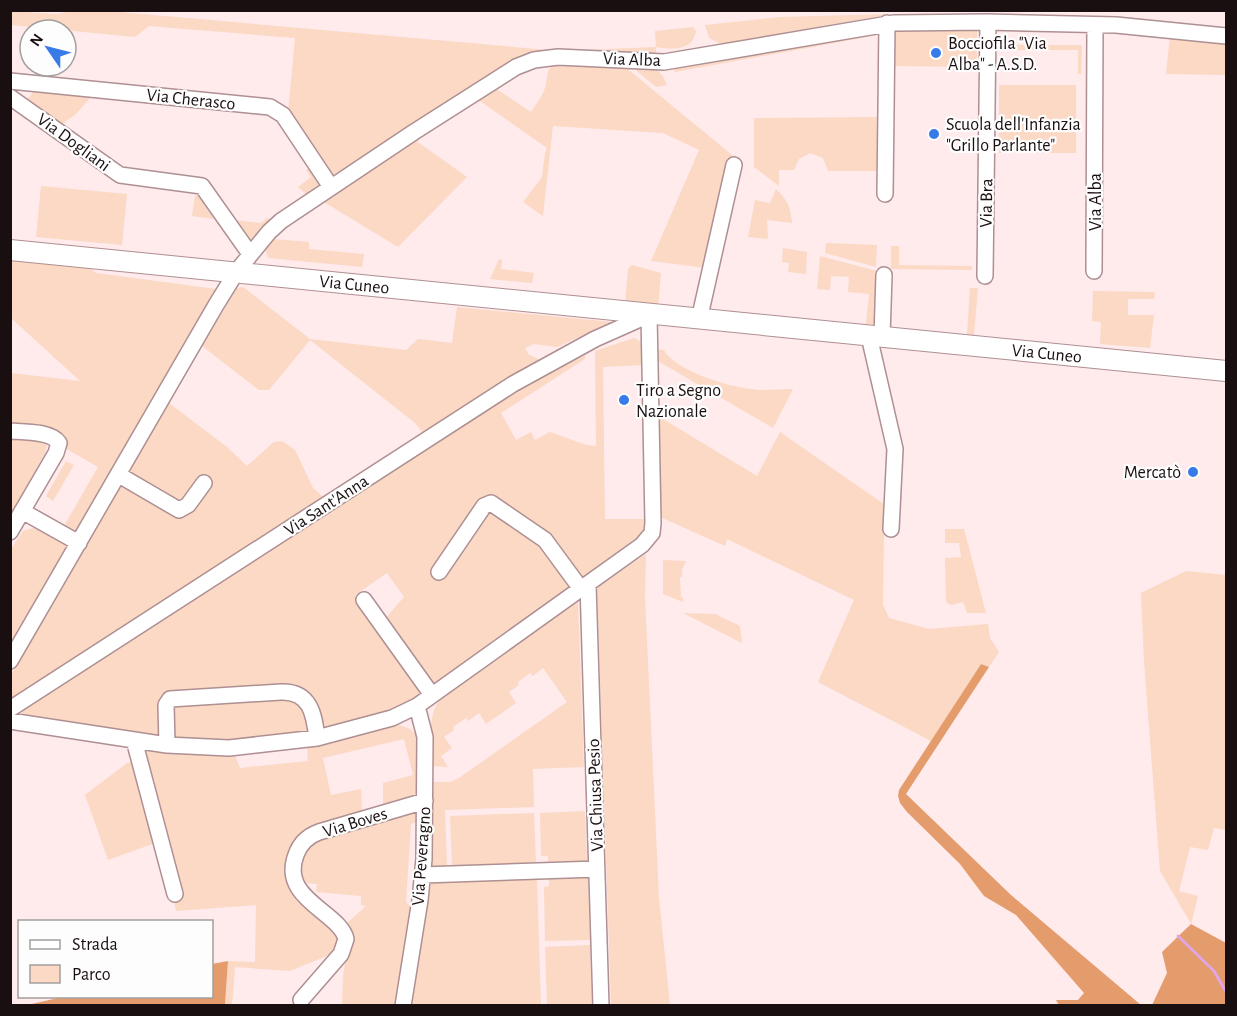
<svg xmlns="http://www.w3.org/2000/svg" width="1237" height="1016" viewBox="0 0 1237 1016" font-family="'Alegreya Sans',sans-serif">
  <rect width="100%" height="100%" fill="#ffeaec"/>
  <path fill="#fbd9c4" d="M10 11 57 14 70 11H108L560 51 656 47 655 31 693 27 696 31C693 51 672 50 656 47V56L532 54 520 57 330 177 288 113 295 38 149 26 135 37 11 25Z
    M892 14 721 44 709 38 705 25 780 17Z
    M977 28V67L892 66V29Z
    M878 30V35L675 72 672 67Z
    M1170 35 1226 41V75L1166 74Z
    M999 45H1082L1081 74H1078V50H999Z
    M569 63 624 66 732 155 706 268 651 261 699 150 663 133 553 126 543 216 523 202 542 177 545 153 547 148 477 99 495 88 531 112C535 105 541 98 544 91 551 70 541 66 569 63Z
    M631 66C651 68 659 64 667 85L656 87Z
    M999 85H1076V153H999Z
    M33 92 91 97 75 115 62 124 27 100Z
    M878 117V171H828L823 158 810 153 799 159 794 170H779V186L754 167V118Z
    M415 140 467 177 398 247 324 202Z
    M311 167 321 183 306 194 298 187 311 177 306 170Z
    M41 186 127 194 122 245 36 237Z
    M776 189C787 199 791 208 792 223L767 220 768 239 748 237 755 200 770 203Z
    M195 196H198L214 219 192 216Z
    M267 218 271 221 254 242 250 243 234 220 261 223Z
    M273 239 309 242V249L364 254 362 267 268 258 265 249Z
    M826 243 877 245 876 267 825 253Z
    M891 246H899V265L972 266V270L891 269Z
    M783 248 807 252 806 274 788 272 789 263 782 262Z
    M820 256 877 271 874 325 866 324 869 294 848 292 849 277 831 276 830 290 817 289Z
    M11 257 87 266 96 273 216 289 76 533 64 526 98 467 65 448V440L58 431 11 424V373L80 381 11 318Z
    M499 259 502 260 501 269 534 273 532 283 490 279Z
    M632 265 661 273 658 307 625 303 628 269Z
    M243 287 310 339 406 350 418 339 452 343 457 307 612 322 557 347 534 344 525 348 529 355 541 360 495 387 423 433 415 423 310 340 269 390H259L202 346 237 288Z
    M970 288H978L974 335 967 334Z
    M1093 291 1155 292 1154 299H1128V315H1154L1150 348 1100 344 1101 322 1092 321Z
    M634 338C646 342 643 355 643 365L603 367 605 519H645L643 533 580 579 555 543 487 509 539 541 572 586 432 687 384 620 404 597 387 573 355 595 424 692C393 714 355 722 319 732L301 694 168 695 164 739 26 716 22 713 23 709 511 393 585 355V359L501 413 516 440 531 432 535 440 550 432 586 445 596 446 595 351Z
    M656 349 664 350C674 370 728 387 751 389 764 391 779 389 793 389L773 428 656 360Z
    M169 403 227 447 247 466 274 442 282 441 295 450 313 488 324 498 11 701V675L123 482 183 505 127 475Z
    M658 416 757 476 780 432 888 507 884 531 883 605 889 618 929 629 988 624 990 638 999 652 989 667 981 664 931 741 818 682 854 600 727 539 725 546 660 517Z
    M11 437C22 439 40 437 47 446L45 453 11 515Z
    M66 461 74 465 53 501 46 496Z
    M33 528 40 529 69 546 11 646V549L23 531Z
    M945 529H964L986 613H967L963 602 951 605 946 602 945 558 961 557 959 543H945Z
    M646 554 645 597 659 898 670 1005H611L597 588Z
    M663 560 686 561 682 570V577H680L681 597H683V602L663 594Z
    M1186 571 1226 575V830L1214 828 1208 850 1190 847 1179 891 1198 896 1191 924 1160 871 1144 662 1141 593Z
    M578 602 584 767 533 769 534 807 445 810 447 866 432 867V782H450L459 778 567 702 543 668 533 676 530 673 518 682 519 685 509 692 516 703 486 724 479 713 468 721 466 718 453 727 454 730 444 737 452 748 441 756 448 767 432 766C432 746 426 716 440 700Z
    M683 613 715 614 740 626 742 643Z
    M290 696 307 707 313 733 235 742 170 740V704Z
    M397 724 410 729 418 737V790C411 801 395 803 383 806V783L413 775 404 739 323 758 331 795 361 789 362 812 288 859 337 935 338 940 334 951 327 956 290 971 235 967 232 1004 249 1005H217L225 1003 228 961 255 962 256 905 176 911 141 746 234 753 240 768 308 761 307 747Z
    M136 761 158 842 108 860 85 795 127 763Z
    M585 811 587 861 548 862V856H541L540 813Z
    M411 812 417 815 419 821 411 824 406 902 412 908 396 1005H342C343 992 342 976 345 963 349 946 361 942 346 924L366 906 361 905V896L316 892 317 884 305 883C297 865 303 850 319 839Z
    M534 813 536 863 452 866 450 816Z
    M588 877 590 940 545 941 544 887 549 886V878Z
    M537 879 541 1005H411L431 883Z
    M590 945 592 1004 547 1005 545 947Z"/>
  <path fill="#e49c6c" d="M981 664 989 667 906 794 1011 895 1141 1005H1059L1056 1000H1078L1084 993 1016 915 984 896 960 864 907 812 900 803 898 796 899 790Z
    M1191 924 1226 943V1005H1152L1167 973 1162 952Z
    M228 961 225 1004 217 1005H27L67 996H212V964Z"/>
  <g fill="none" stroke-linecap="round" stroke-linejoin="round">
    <path stroke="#e1a5e3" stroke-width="3" d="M1178 936 1214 971 1226 992"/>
    <g stroke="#ae8f92" stroke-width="18">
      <path id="minor" d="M10 81 270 107 283 115 331 187
        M10 97 120 175 202 186 250 254
        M885 194 887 23
        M1094 271 1095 25
        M985 276 988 22
        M699 320 734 165
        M869 336 895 449 891 529
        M882 337 884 275
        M10 431C24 432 51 431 59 443L56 453 10 532
        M119 475 179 510 188 505 204 483
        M22 511 79 543
        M439 572 484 506 491 503 545 540 581 589
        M588 584 601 1006
        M364 600 432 695
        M10 661 216 305 237 271 269 232 281 221 414 132 516 67 534 60 558 57 664 62 894 23 988 22 1116 25 1226 36
        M10 709 513 384 595 339 649 315 653 523 652 533 642 545 417 706 392 718 317 738 229 748 167 745 10 721
        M134 740 175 894
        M167 745 166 705 170 699 281 692C311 691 314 715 317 738
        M423 875 597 869
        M301 1000 341 954 346 939C340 912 279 899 296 855 300 843 308 836 319 832L425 801
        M403 1006 420 900 424 859 425 737 417 706"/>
    </g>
    <g stroke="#ae8f92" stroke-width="22">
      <g id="major">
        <path id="s1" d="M10 250 1226 371"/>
      </g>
    </g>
    <use href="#minor" stroke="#fff" stroke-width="15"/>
    <use href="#major" stroke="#fff" stroke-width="20"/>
  </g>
  <g fill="#377be8" stroke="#fdfdfd" stroke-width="2">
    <circle cx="936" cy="53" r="6"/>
    <circle cx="934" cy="134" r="6"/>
    <circle cx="624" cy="400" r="6"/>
    <circle cx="1193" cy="472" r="6"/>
  </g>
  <g text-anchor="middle" stroke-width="4.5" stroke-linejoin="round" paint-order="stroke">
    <g font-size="18" fill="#1a0f10" stroke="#fdfdfd" text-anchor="start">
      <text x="948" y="49">Bocciofila "Via<tspan x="948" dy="21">Alba" - A.S.D.</tspan></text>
      <text x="946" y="130">Scuola dell'Infanzia<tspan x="946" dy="21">"Grillo Parlante"</tspan></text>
      <text x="636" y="396">Tiro a Segno<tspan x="636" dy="21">Nazionale</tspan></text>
      <text x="1181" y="478" text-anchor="end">Mercatò</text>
    </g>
    <g font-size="18" fill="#1a0f10" stroke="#fdfdfd">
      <text transform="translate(632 59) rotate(2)" y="6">Via Alba</text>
      <text transform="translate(191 99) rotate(6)" y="6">Via Cherasco</text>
      <text transform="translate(74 142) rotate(36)" y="6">Via Dogliani</text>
      <text transform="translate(1095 202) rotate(-90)" y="6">Via Alba</text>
      <text transform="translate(986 203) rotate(-89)" y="6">Via Bra</text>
      <text dy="6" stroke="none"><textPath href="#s1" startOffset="346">Via Cuneo</textPath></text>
      <text dy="6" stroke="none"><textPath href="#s1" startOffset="1042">Via Cuneo</textPath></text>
      <text transform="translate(326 505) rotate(-33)" y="6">Via Sant'Anna</text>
      <text transform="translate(595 795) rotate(-92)" y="6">Via Chiusa Pesio</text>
      <text transform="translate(355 822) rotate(-17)" y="6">Via Boves</text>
      <text transform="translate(421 856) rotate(-86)" y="6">Via Peveragno</text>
    </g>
  </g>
  <rect width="1237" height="1016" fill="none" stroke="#1a0f10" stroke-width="24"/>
  <rect x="18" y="920" width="195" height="78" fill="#fdfdfd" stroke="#a29e9e" stroke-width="1.5"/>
  <rect x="30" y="940" width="30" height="9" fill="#ffffff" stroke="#a29e9e" stroke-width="1.5"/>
  <text x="72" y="950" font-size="18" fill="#1a0f10">Strada</text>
  <rect x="30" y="965" width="30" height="18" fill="#fbd9c4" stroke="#a29e9e" stroke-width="1.5"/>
  <text x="72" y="980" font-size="18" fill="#1a0f10">Parco</text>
  <g transform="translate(48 48) rotate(305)"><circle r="28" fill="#fdfdfd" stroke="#a29e9e" stroke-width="1.5"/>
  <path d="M0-4.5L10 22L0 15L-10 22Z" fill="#377be8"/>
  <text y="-9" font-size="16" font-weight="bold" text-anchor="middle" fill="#1a0f10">N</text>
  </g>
</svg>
